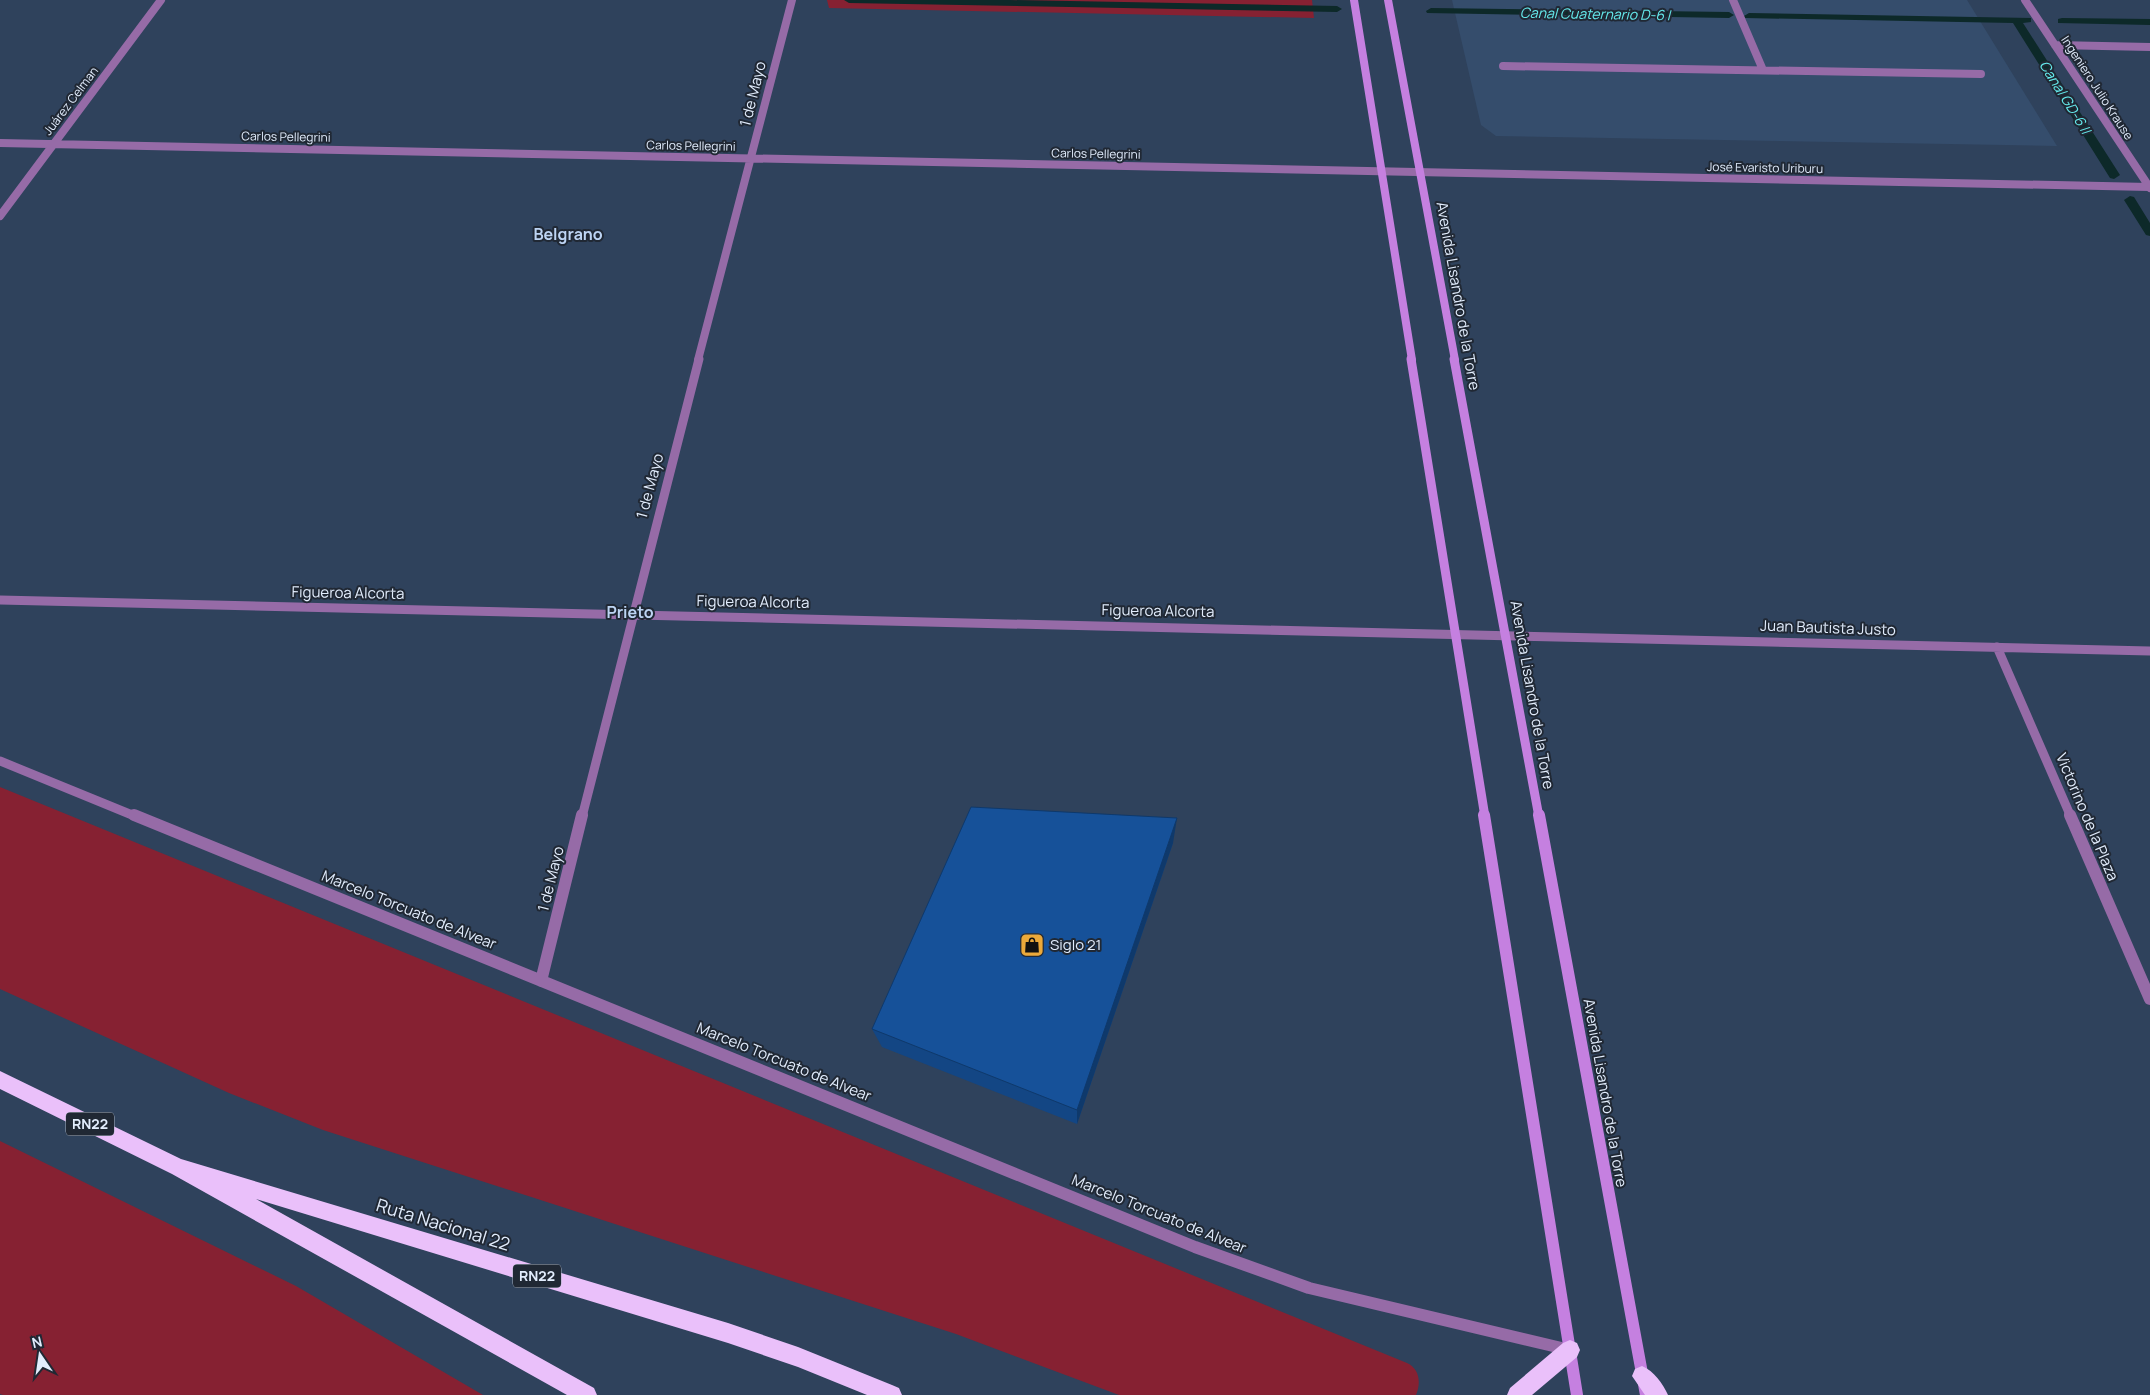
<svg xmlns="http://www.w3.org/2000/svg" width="2150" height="1395" viewBox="0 0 2150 1395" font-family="Manrope,sans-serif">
  <rect width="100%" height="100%" fill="#2f425c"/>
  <path fill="#354d6c" d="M1452 0H1967L2057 146 1496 136 1481 125Z"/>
  <path fill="#862132" d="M827 0H1312L1314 18 829 8Z
    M0 787 1407 1363C1420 1369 1421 1383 1416 1395H1119L956 1334 323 1130 229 1093 0 989Z
    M0 1141 296 1286 483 1395H3L0 1394Z"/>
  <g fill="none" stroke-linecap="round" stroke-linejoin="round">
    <path fill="#0d2929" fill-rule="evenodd" d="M844 0H1010L1337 6 1342 9 1337 12 849 3Z
      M1431 8 1729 12 1734 15 1729 18 1427 13 1426 11Z
      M1749 13 2031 18V22L2023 23 2120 175 2114 179 2110 178 2013 23 1745 18 1744 16Z
      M2062 18 2150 19V25L2058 23V19Z
      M2130 196 2134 197 2150 223V236L2146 235 2124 200Z"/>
    <path stroke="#966ba7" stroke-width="8" d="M1733 0 1763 70
      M1503 66 1981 74"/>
    <path stroke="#966ba7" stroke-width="8" d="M2025 0 2150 188
      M2055 45 2150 47
      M0 143 2149 187
      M0 216 161 0
      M698 360 792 0"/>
    <path stroke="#966ba7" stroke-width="9" d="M0 600 2150 651
      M1997 647 2071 817
      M0 761 137 817
      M582 817 699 359"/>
    <path stroke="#966ba7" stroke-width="12" d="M134 815 1195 1247 1309 1288 1570 1350
      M2070 815 2150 999
      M541 981 582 815"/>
    <path stroke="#c580e0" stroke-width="8" d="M1354 0 1412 360
      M1388 0 1455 360"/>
    <path stroke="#c580e0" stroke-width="9" d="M1411 359 1485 817
      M1454 359 1539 817"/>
    <path stroke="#c580e0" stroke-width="12" d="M1484 815 1577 1395
      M1539 815 1646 1395"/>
    <path fill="#eac0fa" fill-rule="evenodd" d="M0 1071 181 1159 728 1323 798 1347 892 1385 899 1388 902 1395H867L798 1367 728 1343 256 1199 594 1388 597 1395H567L172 1174 0 1089Z
      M1570 1340 1577 1343 1580 1350 1577 1357 1532 1395H1507L1510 1388 1563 1343Z
      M1642 1366C1654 1371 1663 1384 1668 1395H1645L1632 1376 1635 1369Z"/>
  </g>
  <path fill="#134684" d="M1173 843 1077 1124 882 1047 872 1029Z"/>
  <path fill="#0f396b" d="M1177 818 1173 843 1077 1124V1110Z"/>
  <path fill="#165199" stroke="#0f396b" d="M971 807 1177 818 1077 1110 872 1029Z"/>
  <defs>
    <g id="shop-square" transform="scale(1.25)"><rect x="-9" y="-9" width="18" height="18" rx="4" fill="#eba93a" stroke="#202834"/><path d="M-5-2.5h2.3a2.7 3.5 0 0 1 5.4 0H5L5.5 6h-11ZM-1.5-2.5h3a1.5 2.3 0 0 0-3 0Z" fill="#111"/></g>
  </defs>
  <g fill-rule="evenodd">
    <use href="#shop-square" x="1032" y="945"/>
  </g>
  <g text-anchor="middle" stroke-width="4" stroke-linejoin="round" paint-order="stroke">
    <g font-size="12" fill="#e2edfd" stroke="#202834">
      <text transform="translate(2097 88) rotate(57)" y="4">Ingeniero Julio Krause</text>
      <text transform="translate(71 101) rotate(-53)" y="4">Juárez Celman</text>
      <text transform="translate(286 137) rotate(1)" y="4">Carlos Pellegrini</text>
      <text transform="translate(691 146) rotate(1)" y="4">Carlos Pellegrini</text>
      <text transform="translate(1096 154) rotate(1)" y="4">Carlos Pellegrini</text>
      <text transform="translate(1765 168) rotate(1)" y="4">José Evaristo Uriburu</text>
    </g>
    <g font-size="14" font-style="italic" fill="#65ebed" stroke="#202834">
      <text transform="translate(1595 14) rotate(1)" y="5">Canal Cuaternario D-6 I</text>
      <text transform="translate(2065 97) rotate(58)" y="5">Canal GD-6 II</text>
    </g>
    <g fill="#202834" stroke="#a8b2c1" stroke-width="1">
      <rect x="66" y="1112.5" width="48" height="23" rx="4"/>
      <rect x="513" y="1264.5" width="48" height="23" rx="4"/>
    </g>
    <g font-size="14" font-weight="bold" fill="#e2edfd">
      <text x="90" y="1129">RN22</text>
      <text x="537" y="1281">RN22</text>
    </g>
    <g font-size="15" fill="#e2edfd" stroke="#202834">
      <text transform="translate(753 94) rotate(-76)" y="5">1 de Mayo</text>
      <text transform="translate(1458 296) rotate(80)" y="5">Avenida Lisandro de la Torre</text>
      <text transform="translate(650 486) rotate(-75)" y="5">1 de Mayo</text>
      <text transform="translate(348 593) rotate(1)" y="5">Figueroa Alcorta</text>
      <text transform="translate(753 602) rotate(1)" y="5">Figueroa Alcorta</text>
      <text transform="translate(1158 611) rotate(1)" y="5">Figueroa Alcorta</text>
      <text transform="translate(1828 628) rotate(2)" y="5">Juan Bautista Justo</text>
      <text transform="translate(1532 695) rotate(80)" y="5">Avenida Lisandro de la Torre</text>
      <text transform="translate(2087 817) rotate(67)" y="5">Victorino de la Plaza</text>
      <text transform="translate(551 879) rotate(-76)" y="5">1 de Mayo</text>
      <text transform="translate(409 910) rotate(22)" y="5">Marcelo Torcuato de Alvear</text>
      <text transform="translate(784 1062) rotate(22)" y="5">Marcelo Torcuato de Alvear</text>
      <text transform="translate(1605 1093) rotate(80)" y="5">Avenida Lisandro de la Torre</text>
      <text transform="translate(1159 1214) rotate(22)" y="5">Marcelo Torcuato de Alvear</text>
    </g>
    <g font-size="15" fill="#e2edfd" stroke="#202834" text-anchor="start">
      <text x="1050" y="950">Siglo 21</text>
    </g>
    <g font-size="16" font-weight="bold" fill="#bdd4f3" stroke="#202834">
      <text x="568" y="240">Belgrano</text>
    </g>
    <g font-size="16" font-weight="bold" fill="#bdd4f3" stroke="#202834">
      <text x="630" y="618">Prieto</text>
    </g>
    <g font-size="18" fill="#e2edfd" stroke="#202834">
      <text transform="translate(443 1225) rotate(17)" y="6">Ruta Nacional 22</text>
    </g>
  </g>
  <g transform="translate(40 1355) rotate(347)" stroke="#202834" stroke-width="4" paint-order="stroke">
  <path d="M0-4L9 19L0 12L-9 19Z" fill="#e2edfd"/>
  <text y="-8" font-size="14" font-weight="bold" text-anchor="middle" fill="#e2edfd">N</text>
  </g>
</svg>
